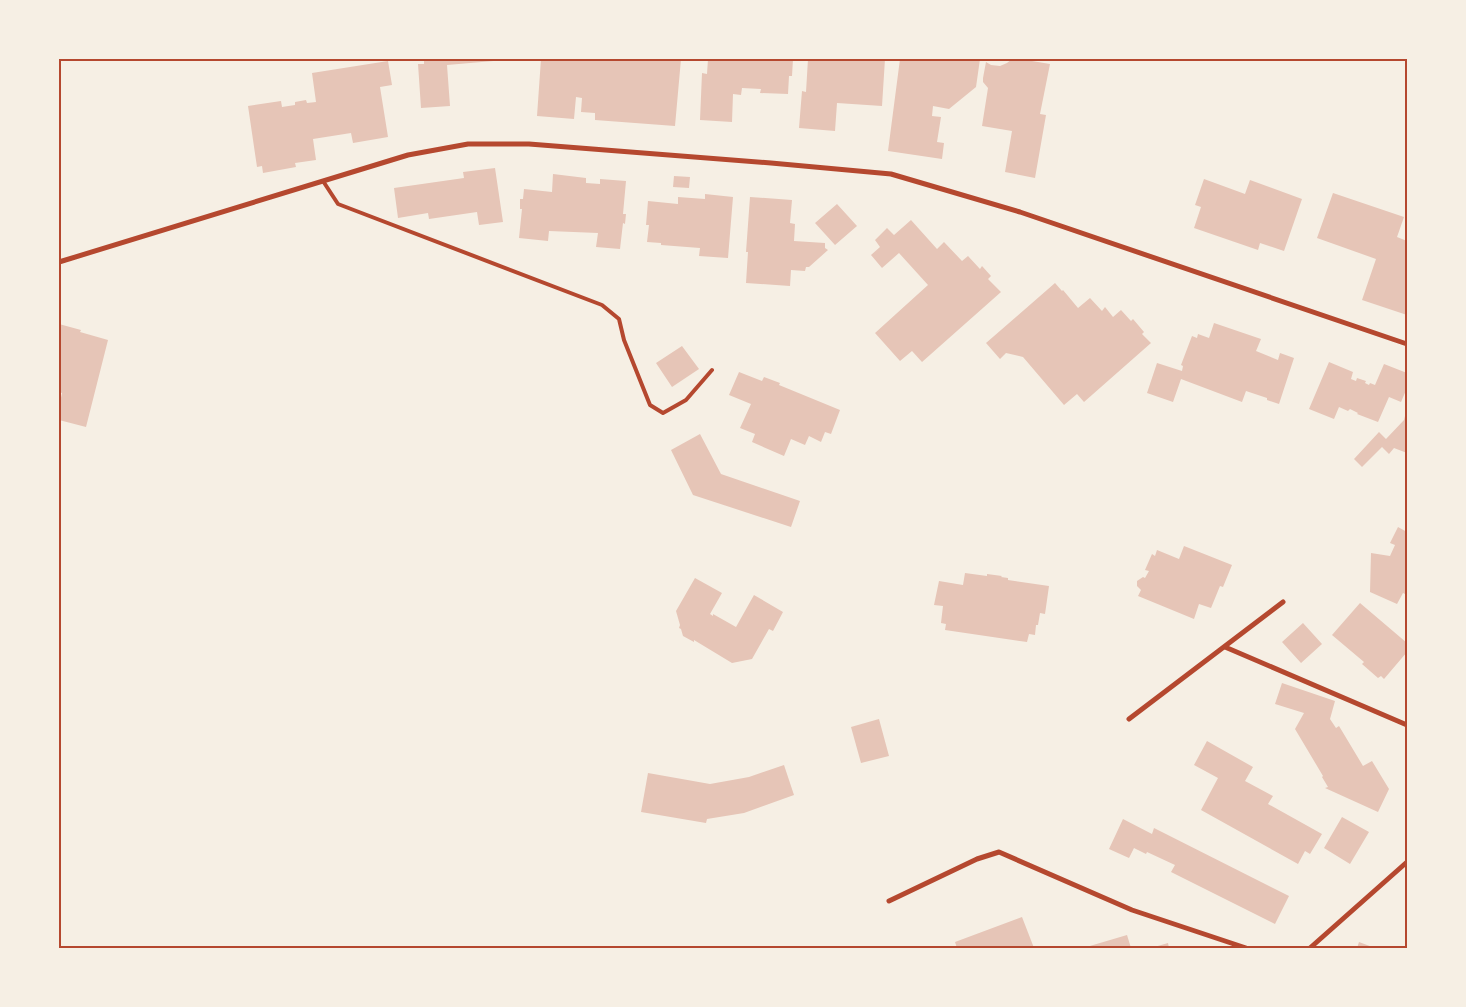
<svg xmlns="http://www.w3.org/2000/svg" width="1466" height="1007" viewBox="0 0 1466 1007" font-family="'Playfair Display',serif">
  <rect width="100%" height="100%" fill="#f6efe4"/>
  <path fill="#e6c5b7" d="M424 59H505V60L447 65 450 106 421 108 418 64H424Z
    M541 59 581 61V59H681L675 126 595 120V113L581 112 582 98 576 97 574 119 537 116Z
    M708 59H793L792 76H789L788 94 760 93 761 89 742 88 741 95 733 94 732 122 700 120 702 73 707 74Z
    M808 59H885L882 106 837 103 835 131 799 128 802 91 806 92Z
    M900 59H980L976 87 949 109 933 106 932 116 941 117 937 142 944 143 942 159 888 151Z
    M1012 59H1032V61L1050 64 1040 114 1046 115 1035 178 1005 172 1012 131 982 126 988 88 983 82V78L986 62 991 65 1000 66 1007 63Z
    M388 61 392 85 380 87 388 137 353 143 351 133 313 139 316 160 295 163 296 167 263 173 262 166 257 167 248 106 281 101 282 107 295 105V102L306 100 307 103 316 102 312 73Z
    M495 168 503 222 479 225 477 212 429 219 428 213 398 218 394 188 464 178 463 172Z
    M553 174 586 178V183L600 184V179L626 181 623 214H626L625 224 623 223 620 249 596 247 598 233 549 231 548 241 519 238 522 209H520V199H523L524 189 552 192Z
    M674 176 690 177 689 188 673 187Z
    M1204 179 1245 194 1250 180 1302 199 1284 251 1260 243 1258 250 1194 228 1201 207 1195 205Z
    M1333 193 1404 217 1397 237 1407 241V315L1362 300 1376 259 1317 238Z
    M705 194 733 197 728 258 699 256 700 248 661 245V243L647 242 649 225H646L648 201 678 204V197L705 199Z
    M750 197 792 200 790 223 795 224 794 241 825 243V248L828 250 809 267H806L805 271 791 270 790 286 746 283 748 252H746Z
    M837 204 857 226 835 245 815 223Z
    M911 220 937 249 944 242 962 261 968 256 980 269 982 266 991 276 988 279 1001 292 922 362 912 351 900 361 875 333 928 285 899 253 882 268 871 255 880 247 875 240 887 228 894 235Z
    M1055 283 1062 291 1063 290 1078 308 1090 298 1102 311 1105 307 1113 317 1121 310 1131 321 1133 319 1144 332 1142 334 1151 343 1084 402 1077 394 1064 405 1023 357 1006 353 1000 359 986 343Z
    M1214 323 1261 339 1256 351 1278 360 1280 353 1294 358 1279 404 1267 400V398L1246 391 1242 402 1181 379 1173 402 1147 393 1157 363 1182 371 1183 366 1181 365 1192 336 1197 338 1198 334 1209 338Z
    M59 324 81 330 80 332 108 340 86 427 59 420V407L62 393 59 392Z
    M682 346 699 369 672 387 656 363Z
    M1329 362 1353 372 1351 379 1356 381 1357 378 1366 381 1365 383 1369 385 1370 383 1375 385 1384 364 1407 373V388L1401 402 1389 397 1378 422 1357 414 1358 413 1350 409 1348 411 1339 407 1334 419 1309 409Z
    M739 372 762 381 764 377 780 383 779 385 840 410 831 434 825 432 821 442 809 436 805 445 791 439 784 456 752 442 755 434 740 428 751 404 729 395Z
    M1407 413V453L1394 448 1389 454 1382 447 1362 467 1354 459 1379 432 1386 439 1404 420 1405 416Z
    M700 434 721 474 800 501 791 527 693 495 671 450Z
    M1398 527 1407 532V595L1403 593 1397 604 1370 592 1371 553 1390 556 1395 545 1390 543Z
    M1184 546 1232 565 1223 587 1220 586 1211 608 1199 604 1194 619 1138 596 1141 590 1137 586V581L1143 577 1145 578 1149 571 1145 570 1152 554 1155 556 1157 550 1179 559Z
    M965 573 987 576V574L1002 576 1001 577 1008 578V580L1049 586 1045 614 1040 613 1038 625H1036L1035 635 1029 634 1027 642 945 630 946 624 941 623 943 606 934 605 939 581 963 585Z
    M695 578 722 593 710 614 713 616V614L736 627 754 595 783 612 773 631 769 629 752 659 732 663 694 640V642L683 636 681 629 679 628 680 625 676 611Z
    M1360 603 1407 643V652L1384 679 1381 676 1378 678 1362 664 1364 662 1332 635Z
    M1303 623 1322 644 1301 663 1282 642Z
    M1282 683 1335 701 1330 719 1336 728 1339 726 1363 766 1372 761 1389 789 1378 812 1325 788 1328 787 1322 777 1323 776 1295 729 1304 713 1275 704Z
    M879 719 889 756 861 763 851 727Z
    M1207 741 1253 767 1245 781 1273 796 1268 804 1322 834 1310 854 1305 851 1298 864 1201 810 1218 778 1194 765Z
    M784 765 794 795 744 813 707 819 706 823 641 812 648 773 710 784 749 777Z
    M1342 817 1369 832 1350 864 1324 848Z
    M1123 819 1152 834 1154 828 1289 896 1275 924 1171 872 1175 865 1147 852 1146 854 1134 848 1129 858 1109 849Z
    M1022 917 1034 948H957L955 942Z
    M1127 935 1131 948H1083Z
    M1359 942 1375 948H1357Z
    M1168 943 1169 948H1151Z"/>
  <g fill="none" stroke-linecap="round" stroke-linejoin="round">
    <path stroke="#b5482f" stroke-width="4" d="M323 181 338 204 602 305 619 319 624 340 650 405 663 413 686 400 712 370"/>
    <path stroke="#b5482f" stroke-width="5" d="M59 262 408 155 468 144H529L771 163 891 174 1020 212 1407 344
      M1225 647 1407 725
      M1129 719 1283 602
      M889 901 977 859 999 852 1132 910 1246 948
      M1310 948 1407 862"/>
  </g>
  <rect width="1466" height="1007" fill="none" stroke="#f6efe4" stroke-width="120"/>
  <rect x="60" y="60" width="1346" height="887" fill="none" stroke="#b5482f" stroke-width="2"/>
</svg>
